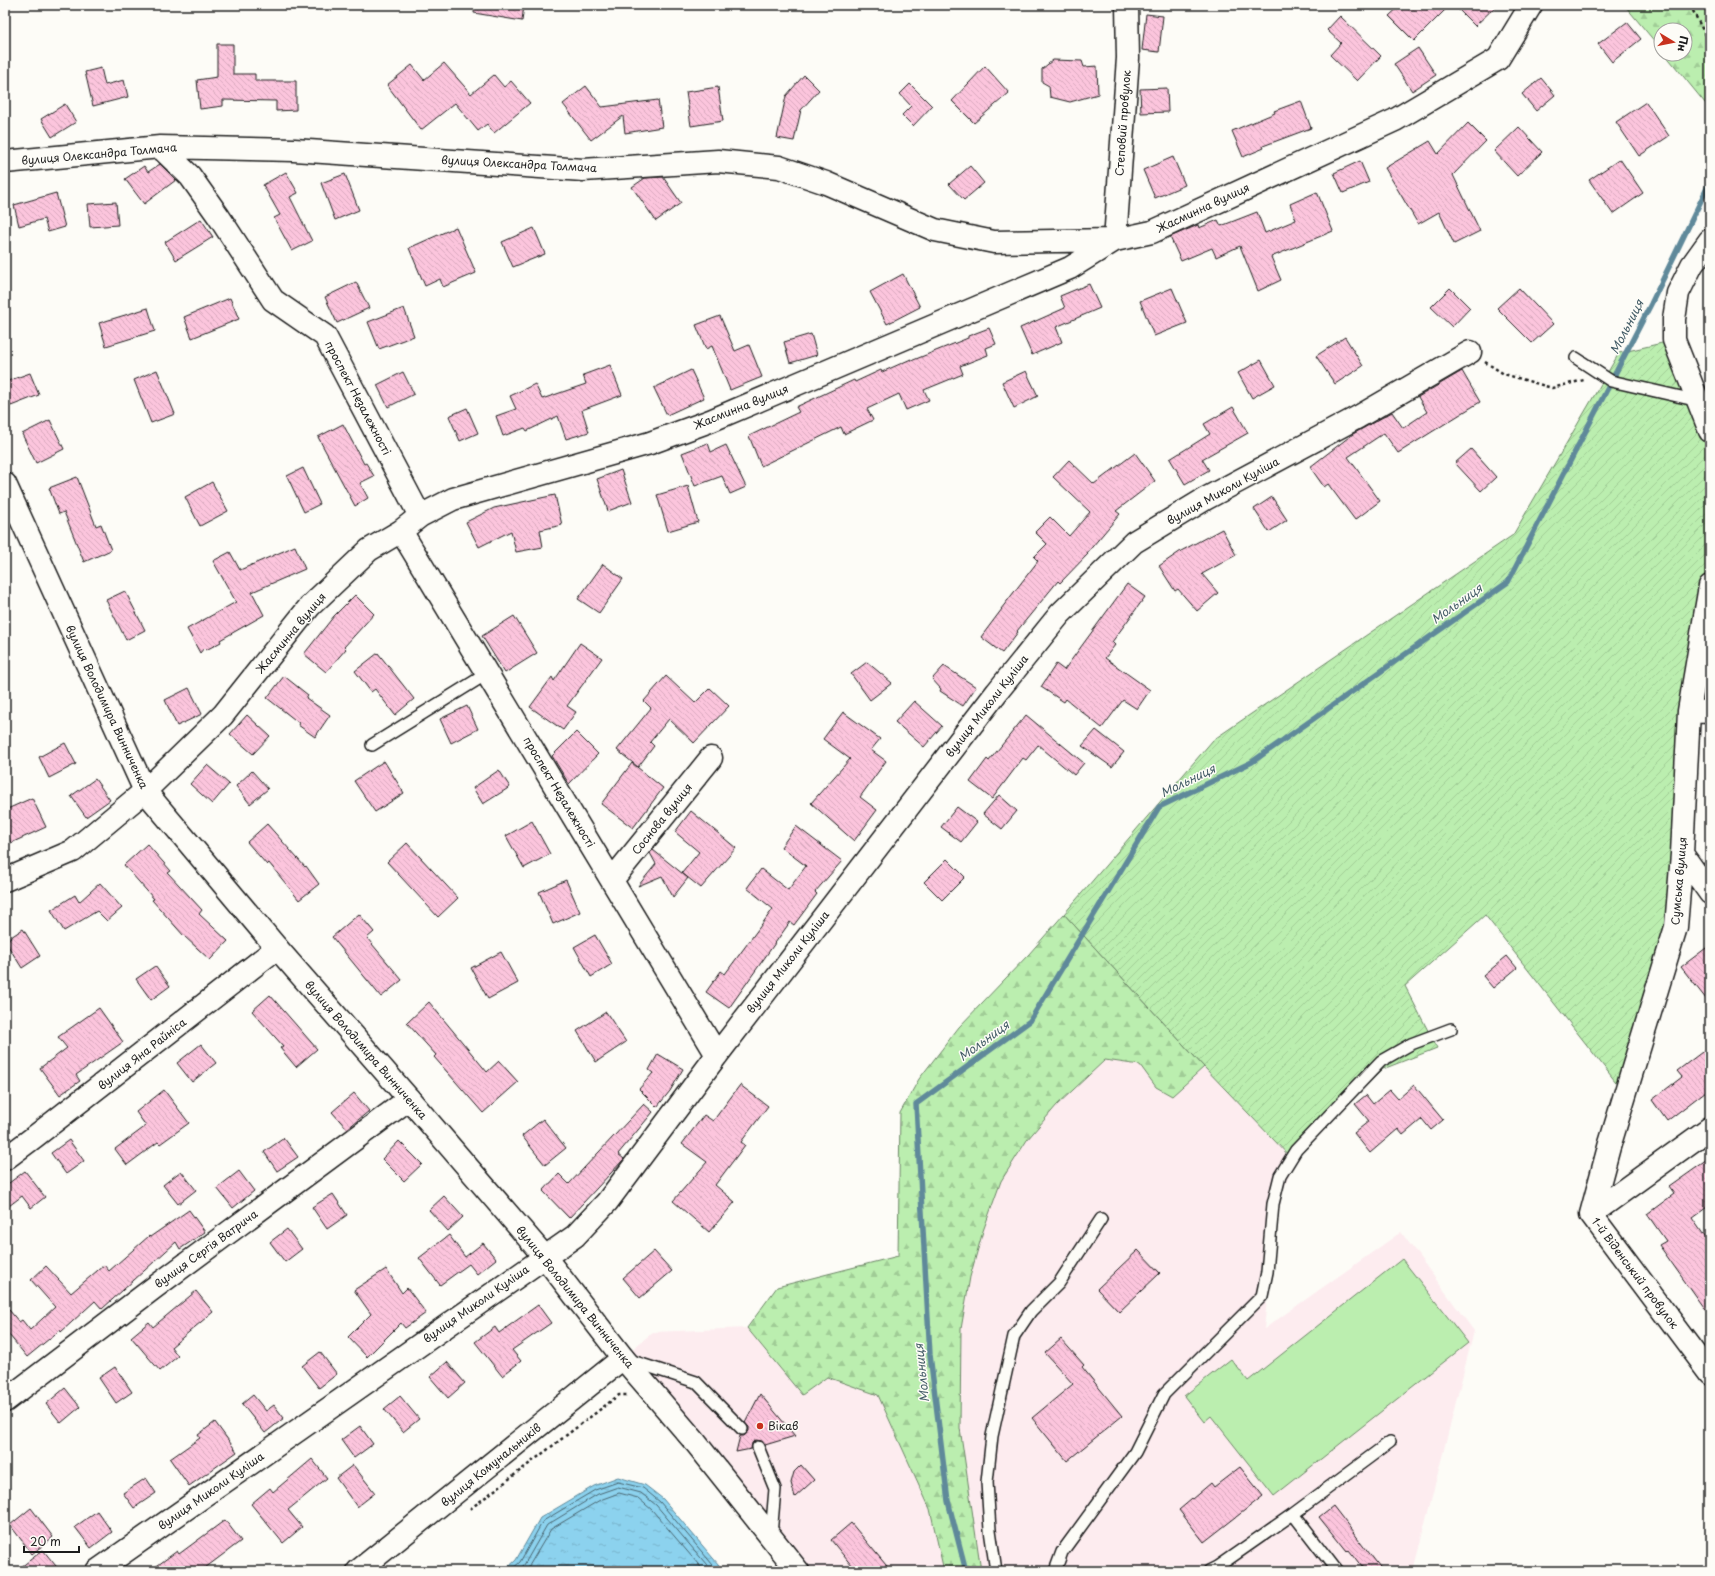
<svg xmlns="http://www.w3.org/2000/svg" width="1715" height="1576" viewBox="0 0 1715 1576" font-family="'Playpen Sans',sans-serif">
  <defs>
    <pattern id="forest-firs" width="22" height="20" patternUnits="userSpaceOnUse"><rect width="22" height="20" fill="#bbeeaf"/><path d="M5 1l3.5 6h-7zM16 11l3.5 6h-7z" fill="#a0cc96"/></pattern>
    <pattern id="garden-furrows" width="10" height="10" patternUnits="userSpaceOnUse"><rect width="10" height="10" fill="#bbeeaf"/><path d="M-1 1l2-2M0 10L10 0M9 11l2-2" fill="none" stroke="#a0cc96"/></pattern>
    <pattern id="water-ripples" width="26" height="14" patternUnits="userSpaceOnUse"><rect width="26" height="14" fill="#8cd2ee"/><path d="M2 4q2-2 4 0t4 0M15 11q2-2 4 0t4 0" fill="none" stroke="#78b4cc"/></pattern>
    <pattern id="building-back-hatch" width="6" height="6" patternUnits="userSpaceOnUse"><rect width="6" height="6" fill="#fcc5dd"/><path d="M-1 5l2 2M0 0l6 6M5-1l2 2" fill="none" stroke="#d7a9bd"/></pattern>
  </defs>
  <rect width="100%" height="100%" fill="#fdfcf7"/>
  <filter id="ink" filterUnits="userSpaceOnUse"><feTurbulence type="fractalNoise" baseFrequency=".025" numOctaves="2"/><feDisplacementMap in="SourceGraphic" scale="8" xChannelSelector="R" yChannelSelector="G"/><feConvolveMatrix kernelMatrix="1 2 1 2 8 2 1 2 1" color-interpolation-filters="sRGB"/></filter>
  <g filter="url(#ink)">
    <path fill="#fdecef" d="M1105 1060 1140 1065 1156 1087 1172 1096 1204 1067 1294 1161 1282 1194 1273 1242 1264 1329 1401 1232 1474 1331 1413 1571H981L960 1428 961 1329 970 1277 983 1231 1001 1181 1027 1140 1057 1105Z
      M747 1328 802 1395 827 1377 878 1395 930 1509 944 1571H800L624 1356 653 1332Z"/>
    <path fill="#bbeeaf" stroke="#6c8566" d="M1402 1259 1468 1343 1274 1496 1211 1416 1204 1422 1184 1396 1231 1359 1248 1381Z"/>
    <path fill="url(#forest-firs)" stroke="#6c8566" d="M1627 5H1710V109L1665 54H1685V30H1661V49L1626 7Z
      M1064 914 1204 1067 1172 1096 1156 1087 1140 1065 1105 1060 1057 1105 1027 1140 1001 1181 983 1231 970 1277 961 1329 960 1428 981 1571H944L930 1509 878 1395 827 1377 802 1395 747 1328 777 1287 898 1256 900 1113 919 1079 959 1027 1029 954Z"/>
    <path fill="url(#garden-furrows)" stroke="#6c8566" d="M1675 340 1710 429V587L1669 926 1619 1086 1485 915 1405 986 1437 1048 1383 1069 1344 1107 1294 1161 1204 1067 1064 914 1213 740 1513 535 1619 353Z"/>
    <path fill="url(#water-ripples)" stroke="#5f899a" d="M618 1477 645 1485 663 1499 724 1571H504L516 1560 540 1518 594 1486Z"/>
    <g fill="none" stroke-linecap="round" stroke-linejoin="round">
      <path stroke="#496570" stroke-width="1" d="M510 1571 520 1562 543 1521 595 1490 618 1482 643 1488 660 1502 718 1571
        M517 1571 524 1565 547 1525 598 1494 618 1487 641 1493 656 1505 712 1571
        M526 1571 551 1529 600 1500 619 1493 638 1498 652 1510 704 1571"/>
      <path stroke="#5f899a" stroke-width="5.5" d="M966 1571 948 1501 930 1355 916 1104 1030 1021 1159 807 1252 762 1508 582 1651 304 1710 182"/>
    </g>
    <path fill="url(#building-back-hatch)" stroke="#1c1c1c" d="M475 5H524L522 21 474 13Z
      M1401 5H1450L1414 41 1389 16Z
      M1454 5H1497L1475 26Z
      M1146 14 1163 16 1159 52 1142 50Z
      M1340 16 1381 56 1357 81 1330 55 1341 43 1327 30Z
      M1627 22 1641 39 1612 62 1598 44Z
      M217 44H233V74H255V81H296V110L276 111V101L223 100V106L200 109 197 80 217 77Z
      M1418 48 1436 75 1412 91 1394 64Z
      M1053 60 1082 61 1084 67 1097 66 1098 94 1070 102 1050 97 1049 86 1042 82V69Z
      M444 63 471 94 494 75 504 87 511 81 530 103 494 133 487 124 478 131 455 103 421 130 387 85 412 65 424 80Z
      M985 66 1009 93 974 123 952 101Z
      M101 68 105 85 124 80 128 97 93 106 85 72Z
      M804 75 819 90 801 110 794 141 777 138 786 96Z
      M1541 78 1555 95 1536 111 1522 94Z
      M910 84 932 106 913 126 902 115 911 106 900 94Z
      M586 86 602 107 658 100 662 127 625 133 623 116 591 140 563 104Z
      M718 87 723 121 691 126 686 92Z
      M1167 88 1168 112 1141 113 1140 89Z
      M1301 101 1311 128 1263 146 1264 148 1243 157 1232 131 1275 113 1274 111Z
      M1646 102 1669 136 1639 156 1616 122Z
      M65 104 76 122 52 137 41 119Z
      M1468 123 1486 141 1453 175 1480 231 1454 244 1439 212 1418 224 1385 168 1430 141 1438 154Z
      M1519 127 1542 152 1517 176 1494 151Z
      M1173 157 1185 185 1155 198 1143 170Z
      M1620 159 1643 193 1613 214 1589 180Z
      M1360 161 1369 182 1343 193 1334 173Z
      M160 164 176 180 144 204 125 179 144 166 148 172Z
      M970 166 984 183 964 200 949 184Z
      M286 172 298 193 290 197 312 241 292 251 274 218 280 215 263 185Z
      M345 174 359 210 335 220 321 183Z
      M663 177 681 203 656 221 632 187 645 178Z
      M1317 192 1333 231 1271 257 1281 280 1258 291 1240 246 1216 257 1212 248 1181 261 1170 237 1198 225 1199 228 1218 220 1221 226 1257 212 1265 233 1296 220 1290 204Z
      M56 193 65 227 48 232 44 219 19 226 14 205Z
      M116 202 118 225 90 227 88 204Z
      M201 219 213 237 176 260 165 242Z
      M456 227 476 273 443 287 440 279 425 286 409 248Z
      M534 228 545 254 513 267 502 242Z
      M903 274 920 307 887 324 870 292Z
      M356 282 369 308 337 323 325 297Z
      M1089 284 1100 308 1056 327 1062 342 1032 355 1020 328 1065 308 1060 296Z
      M1172 288 1187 323 1154 336 1140 301Z
      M1450 288 1470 308 1452 327 1431 307Z
      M1519 288 1553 324 1532 343 1497 308Z
      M230 298 239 319 192 338 184 317Z
      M148 308 155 331 106 346 99 323Z
      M404 308 414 336 379 349 368 322Z
      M720 316 735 351 749 345 762 377 730 390 712 346 706 349 696 325Z
      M989 328 996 344 986 348 988 355 960 366 963 374 924 390 929 400 906 410 899 394 867 409 873 420 844 434 841 427 761 466 749 436 799 412 796 407 854 380 855 382 881 370 882 372 911 359V361L968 338V336Z
      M811 334 817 355 790 363 784 342Z
      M1345 337 1363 366 1335 384 1316 356Z
      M1261 360 1275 385 1252 398 1238 373Z
      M610 365 622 395 582 410 589 432 566 439 558 416 527 431 525 428 503 436 496 416 516 409 510 396 535 384 542 399 586 384 583 375Z
      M157 370 175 414 151 423 134 380Z
      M691 370 704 398 667 415 654 388Z
      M1026 371 1038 396 1014 408 1002 382Z
      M1462 371 1480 402 1398 453 1384 433 1348 457 1380 501 1355 520 1328 484 1324 487 1310 467 1353 434 1392 412 1403 428 1427 412 1418 397Z
      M403 372 414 394 388 407 377 385Z
      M30 373 39 395 11 406 5 391V382Z
      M1233 407 1248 433 1202 459 1209 470 1185 484 1170 459 1210 434 1204 424Z
      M467 408 478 433 460 441 449 416Z
      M50 420 64 449 36 463 22 434Z
      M343 424 364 464 366 463 374 476 360 483 368 498 355 506 318 437Z
      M708 443 711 452 726 445 746 487 730 494 722 476 695 486 682 453Z
      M1471 449 1496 477 1481 491 1455 463Z
      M1135 453 1155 481 1116 511 1120 514 1087 553 1088 554 1060 583 1058 581 1017 631 1018 632 1002 653 981 637 1002 609H1001L1038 561 1034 557 1047 544 1035 532 1050 517 1069 536 1090 512 1053 477 1069 460 1094 484Z
      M303 468 320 504 304 512 287 476Z
      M621 470 632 502 608 511 597 479Z
      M77 477 96 526 101 524 111 550 84 562 64 512 59 514 49 488Z
      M212 482 228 511 200 526 185 497Z
      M688 486 698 522 668 531 657 495Z
      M555 495 562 525 540 530 543 547 516 552 511 531 479 547 466 522 494 508Z
      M1272 497 1287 520 1269 532 1254 509Z
      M1222 529 1236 555 1202 574 1218 593 1197 611 1178 589 1175 591 1159 566 1181 551Z
      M295 546 305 569 252 592 264 615 220 640 221 642 206 650 204 648 200 653 187 629 236 602 213 561 230 552 240 570Z
      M603 564 623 579 599 613 578 599Z
      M1127 584 1145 597 1112 642 1115 645 1105 658 1150 690 1137 709 1123 700 1102 728 1066 699 1064 702 1041 687 1056 664 1064 670Z
      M125 591 145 630 126 640 106 600Z
      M355 595 374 614 344 647 346 649 326 672 304 654 334 616Z
      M514 616 537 653 505 673 482 636Z
      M580 643 602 658 567 706 576 712 563 730 530 707 552 677 554 681Z
      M378 653 414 699 395 715 375 689 371 692 355 671Z
      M867 662 892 683 870 700 851 674Z
      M944 666 976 687 963 706 940 691 941 689 932 679Z
      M284 676 308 695 306 698 330 715 315 737 298 725 299 723 267 698Z
      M666 676 695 703 710 688 729 706 694 743 669 719 650 742 654 746 638 767 617 750 651 708 644 701Z
      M189 688 202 714 177 726 165 700Z
      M914 701 942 726 924 747 895 722Z
      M467 706 478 729 451 743 440 719Z
      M843 712 880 739 871 750 886 761 860 797 877 810 854 841 811 803 850 759 823 739Z
      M247 715 270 736 253 754 230 734Z
      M1026 715 1084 763 1074 775 1038 745 1026 760 1023 758 992 799 970 782 987 759 989 761Z
      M1096 730 1124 752 1112 767 1082 746Z
      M576 732 598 754 569 784 552 756Z
      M65 743 76 764 49 778 39 757Z
      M384 761 404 793 375 812 354 781Z
      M632 763 663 788 633 828 601 804Z
      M207 765 229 784 212 804 190 784Z
      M499 770 510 787 483 804 473 788Z
      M252 771 268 789 250 804 236 786Z
      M95 779 110 800 86 817 71 796Z
      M999 795 1017 811 1002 829 983 814Z
      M32 798 46 827 11 843 5 830V810Z
      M957 807 977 822 961 842 941 827Z
      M691 811 736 848 701 888 682 873 699 852 675 832Z
      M532 821 550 854 524 868 506 836Z
      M267 824 305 867 306 866 319 884 299 900 269 863 267 865 247 842Z
      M796 826 842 861 815 892 817 894 794 925 790 922 729 1008 706 992 721 971 725 974 773 909 747 888 761 869 788 890 806 866 781 847Z
      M407 843 458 898 438 917 387 862Z
      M147 844 171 871 168 873 202 910 199 914 228 941 210 960 184 936 152 900 154 899 124 865Z
      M653 850 688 878 673 897 662 876 638 886 656 864 650 853Z
      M947 859 965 877 942 900 924 882Z
      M566 880 580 912 553 924 539 892Z
      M100 883 122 908 107 921 97 911 64 931 51 910 75 895 79 902Z
      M359 914 374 932 367 938 402 980 381 997 332 937Z
      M23 929 40 956 22 968 5 941Z
      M595 935 612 964 591 977 574 947Z
      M1710 945V1004L1681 967Z
      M501 952 518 983 488 999 471 968Z
      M1507 956 1517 968 1493 988 1483 976Z
      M155 966 170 986 151 1000 136 979Z
      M270 995 317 1049 296 1067 280 1048 283 1046 252 1011Z
      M429 1002 487 1072 499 1061 518 1082 483 1113 434 1057 436 1055 407 1023Z
      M99 1008 123 1042 76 1075 80 1081 60 1095 40 1068 67 1048 58 1037Z
      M606 1012 626 1042 596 1062 577 1031Z
      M201 1044 216 1063 192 1082 177 1063Z
      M1710 1046V1088L1667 1121 1652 1100 1682 1077 1677 1071Z
      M658 1054 683 1069 670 1091 657 1107 639 1089 653 1073 649 1070Z
      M740 1085 768 1106 741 1142 745 1145 715 1185 735 1202 709 1232 673 1201 707 1162 682 1144 704 1115 713 1121Z
      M1414 1085 1443 1120 1431 1130 1422 1119 1403 1135 1398 1129 1370 1153 1354 1133 1369 1121 1355 1104 1366 1095 1373 1104 1390 1090 1398 1099Z
      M164 1090 189 1123 160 1144 158 1142 127 1165 115 1149 146 1126 136 1112Z
      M354 1093 369 1111 347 1129 332 1112Z
      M644 1104 653 1112 618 1154 624 1159 569 1218 543 1191 559 1174 569 1184Z
      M543 1119 566 1148 545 1165 522 1136Z
      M284 1138 298 1157 277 1171 264 1152Z
      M69 1140 84 1161 66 1174 51 1153Z
      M399 1141 422 1164 404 1181 382 1159Z
      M1710 1158V1205L1692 1218 1710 1244V1317L1659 1245 1666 1241 1647 1214 1674 1194 1669 1187Z
      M25 1171 45 1197 31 1208 22 1196 5 1209V1186Z
      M181 1171 196 1190 178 1204 163 1185Z
      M239 1171 254 1191 233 1208 217 1188Z
      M333 1194 347 1215 327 1229 312 1207Z
      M444 1196 463 1217 448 1231 429 1210Z
      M189 1210 205 1232 180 1249 176 1242 102 1309 95 1301 61 1332 60 1330 27 1357 5 1330V1305L19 1322 22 1320 30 1330 55 1307 31 1280 46 1266 71 1293 104 1265 109 1271 149 1236 150 1237Z
      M287 1229 302 1249 285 1262 270 1242Z
      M449 1235 465 1257 483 1243 496 1259 477 1274 469 1264 440 1285 419 1258Z
      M1138 1250 1160 1273 1119 1312 1097 1289Z
      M654 1251 672 1271 640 1298 623 1278Z
      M386 1269 402 1293 407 1288 426 1313 405 1328 401 1323 367 1357 348 1337 371 1314 354 1290Z
      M196 1291 213 1312 171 1347 178 1356 160 1371 131 1337 149 1322 153 1327Z
      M538 1305 551 1323 512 1350 521 1361 502 1376 475 1342 495 1327 499 1333Z
      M1061 1339 1084 1365 1082 1367 1122 1416 1067 1461 1032 1418 1073 1384 1045 1353Z
      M320 1352 337 1374 319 1388 302 1366Z
      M447 1362 465 1383 448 1398 430 1377Z
      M115 1367 132 1392 116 1403 99 1378Z
      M65 1388 80 1407 61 1423 46 1404Z
      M760 1394 795 1436 765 1445 762 1441 756 1440 752 1443 751 1449 736 1452 740 1436H744L749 1431V1427L745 1423Z
      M253 1395 266 1411 274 1405 284 1418 265 1433 242 1404Z
      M400 1396 419 1419 403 1432 384 1409Z
      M215 1422 237 1452 189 1486 170 1459 200 1438 198 1435Z
      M360 1426 373 1444 354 1458 341 1440Z
      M312 1459 327 1478 288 1510 302 1527 283 1543 251 1504 270 1488 273 1492Z
      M353 1465 375 1493 357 1507 336 1478Z
      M801 1465 814 1480 795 1497 791 1483 794 1472Z
      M1240 1467 1263 1496 1204 1542 1179 1510 1211 1483 1214 1487Z
      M146 1478 156 1493 134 1508 123 1493Z
      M1333 1506 1360 1541 1383 1571H1365L1349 1550 1347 1552 1319 1517Z
      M31 1508 53 1537 32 1554 10 1525Z
      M97 1511 112 1532 91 1548 75 1527Z
      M225 1520 241 1541 201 1571H150L177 1551 179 1554Z
      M851 1523 891 1571H856L831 1540Z
      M43 1550 60 1571H16Z"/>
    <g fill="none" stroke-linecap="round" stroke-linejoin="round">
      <g stroke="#1c1c1c" stroke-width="14">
        <path id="service" d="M1576 358 1611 381 1699 401
          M372 745 488 673
          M629 1360 696 1382 742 1429
          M758 1447 775 1489 771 1535
          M996 1571 990 1530 987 1482 992 1436 1014 1336 1031 1311 1059 1283 1101 1219
          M1055 1571 1062 1552 1135 1452 1164 1394 1262 1296 1267 1272 1273 1204 1280 1176 1296 1150 1381 1061 1411 1044 1451 1029
          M1209 1571 1217 1567 1293 1514
          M1337 1571 1293 1514 1390 1442"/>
      </g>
      <g stroke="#1c1c1c" stroke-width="25">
        <path id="minor" d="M160 147 190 176 219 217 273 300 325 336 420 516
          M5 162 160 147 294 150 583 170 718 161 779 167 826 183 935 230 994 242 1115 240 1128 58 1127 5
          M1710 240 1692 265 1678 293 1674 319V340L1710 431
          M401 531C507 705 612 880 717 1055
          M1689 711 1710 712
          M1682 854 1710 893
          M5 880 73 851 145 791 223 715 310 606 369 550 401 531 420 516 453 499 650 443 710 421 1070 268 1115 240 1152 232 1395 120 1498 59 1531 5
          M612 880 711 758
          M5 1159 33 1138 277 948
          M1591 1214 1609 1147 1676 927 1682 854 1689 711 1710 586
          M1591 1214 1710 1373
          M1591 1214 1710 1128
          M5 1401 155 1287 409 1099
          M97 1571 575 1236 607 1202 717 1055 997 692 1060 614 1134 542 1205 499 1358 417 1470 352"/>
      </g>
      <g stroke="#1c1c1c" stroke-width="25">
        <path id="tertiary" d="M358 1571 623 1358"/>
      </g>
      <g stroke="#1c1c1c" stroke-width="25">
        <path id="secondary" d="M5 484 145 791 277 948 409 1099 544 1256 623 1358 696 1443 798 1571"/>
      </g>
      <path stroke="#1c1c1c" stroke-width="2.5" stroke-dasharray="3 3" stroke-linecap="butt" d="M1692 5V9L1710 44
        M1485 362 1504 374 1552 388 1584 380
        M470 1509 619 1395H629"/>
      <use href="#service" stroke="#fdfcf7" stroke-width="11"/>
      <use href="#minor" stroke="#fdfcf7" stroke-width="22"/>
      <use href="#tertiary" stroke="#fdfcf7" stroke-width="22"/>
      <use href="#secondary" stroke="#fdfcf7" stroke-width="22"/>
    </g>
  </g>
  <circle fill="#c8321e" stroke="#fdfcf7" stroke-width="1.5" cx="760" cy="1426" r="4"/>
  <g text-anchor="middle" stroke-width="3" stroke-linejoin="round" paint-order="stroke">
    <g font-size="11" fill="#1c1c1c" stroke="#fdfcf7">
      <text transform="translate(1123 123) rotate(-86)" y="4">Степовий провулок</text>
      <text transform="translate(99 154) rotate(-5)" y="4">вулиця Олександра Толмача</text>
      <text transform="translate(519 164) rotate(3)" y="4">вулиця Олександра Толмача</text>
      <text transform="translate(1203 208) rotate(-25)" y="4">Жасминна вулиця</text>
      <text transform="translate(358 398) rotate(62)" y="4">проспект Незалежності</text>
      <text transform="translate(741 407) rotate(-22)" y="4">Жасминна вулиця</text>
      <text transform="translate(1223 491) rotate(-29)" y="4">вулиця Миколи Куліша</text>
      <text transform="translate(291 633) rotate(-50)" y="4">Жасминна вулиця</text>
      <text transform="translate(987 706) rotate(-52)" y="4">вулиця Миколи Куліша</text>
      <text transform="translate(107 707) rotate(65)" y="4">вулиця Володимира Винниченка</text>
      <text transform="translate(559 792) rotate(59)" y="4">проспект Незалежності</text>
      <text transform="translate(662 819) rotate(-51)" y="4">Соснова вулиця</text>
      <text transform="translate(1679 881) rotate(-85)" y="4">Сумська вулиця</text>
      <text transform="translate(788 962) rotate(-52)" y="4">вулиця Миколи Куліша</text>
      <text transform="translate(366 1050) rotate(49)" y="4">вулиця Володимира Винниченка</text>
      <text transform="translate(142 1054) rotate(-38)" y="4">вулиця Яна Райніса</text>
      <text transform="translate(206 1249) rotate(-36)" y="4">вулиця Сергія Ватрича</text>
      <text transform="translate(1635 1273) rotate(53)" y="4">1-й Віденський провулок</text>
      <text transform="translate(575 1297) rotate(51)" y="4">вулиця Володимира Винниченка</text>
      <text transform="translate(476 1304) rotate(-35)" y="4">вулиця Миколи Куліша</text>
      <text transform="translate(491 1465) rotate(-39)" y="4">вулиця Комунальників</text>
      <text transform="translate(211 1491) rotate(-35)" y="4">вулиця Миколи Куліша</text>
    </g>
    <g font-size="11" fill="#1c1c1c" stroke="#fdfcf7" text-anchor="start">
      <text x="768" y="1430">Вікав</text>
    </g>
    <g font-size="12" font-style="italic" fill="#435c66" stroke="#fdfcf7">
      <text transform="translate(1627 327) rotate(-63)" y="4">Мольниця</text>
      <text transform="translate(1457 604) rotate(-35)" y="4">Мольниця</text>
      <text transform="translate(1188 781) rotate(-26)" y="4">Мольниця</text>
      <text transform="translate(984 1041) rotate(-36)" y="4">Мольниця</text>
      <text transform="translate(922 1373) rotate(-96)" y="4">Мольниця</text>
    </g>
  </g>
  <rect width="1715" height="1576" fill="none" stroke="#fdfcf7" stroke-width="20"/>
  <rect x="10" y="10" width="1695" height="1556" fill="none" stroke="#1c1c1c" stroke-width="1.5" filter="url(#ink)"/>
  <g transform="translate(1673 42) rotate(100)"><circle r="19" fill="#fdfcf7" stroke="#a3a29f"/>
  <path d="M0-3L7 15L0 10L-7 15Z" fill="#c8321e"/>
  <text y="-6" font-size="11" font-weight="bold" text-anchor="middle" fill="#1c1c1c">Пн</text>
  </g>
  <path d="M24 1546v6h55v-6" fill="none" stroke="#1c1c1c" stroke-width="2"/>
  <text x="30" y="1546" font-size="12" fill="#1c1c1c" stroke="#fdfcf7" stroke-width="3" paint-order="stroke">20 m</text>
</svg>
